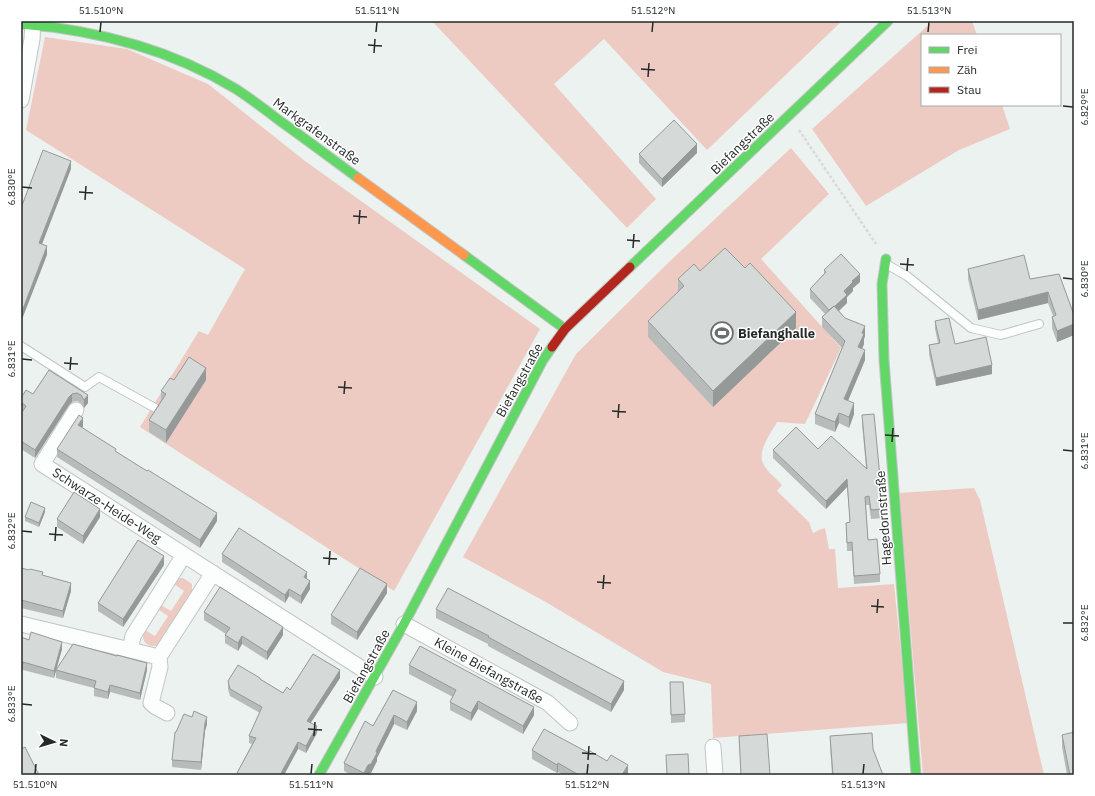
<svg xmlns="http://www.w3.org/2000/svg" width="1095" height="796" viewBox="0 0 1095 796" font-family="'IBM Plex Sans',sans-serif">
  <rect width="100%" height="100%" fill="#ecf2ef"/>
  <path fill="#edcbc2" d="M432 21H842L707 150 604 39 554 84 656 199 627 228Z
    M933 21H972L977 35H922V105H1002L1010 129 959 150 866 206 812 129Z
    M45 37 127 49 208 84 305 161 540 329 394 591 140 427 199 331 208 335 245 269 26 130Z
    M791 148 829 194 761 259 841 348 805 424 777 422C771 433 757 451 763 463 766 471 776 478 782 485L777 491 809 522 813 533 819 530 825 528 829 549H835L838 588 894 584 908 723 713 738 711 684 663 672 544 601 463 557 576 354 669 262Z
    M974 488 980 500 1044 775H923L899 493Z
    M180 578H183L192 584V591L158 645C148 649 139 640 145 630L155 636 168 616 159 610 161 605 171 611 184 591 174 584Z"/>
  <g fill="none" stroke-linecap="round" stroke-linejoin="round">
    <g stroke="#c1c6c4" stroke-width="10">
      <path id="lane" d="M886 264 907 276 971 328 1001 335 1039 324
        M21 346 85 387 99 377 155 408"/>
    </g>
    <g stroke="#c1c6c4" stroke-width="17">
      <path id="street" d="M21 100 32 39 33 21
        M76 410 42 464 375 677
        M21 624 130 650 133 636 184 555
        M404 624 548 703 570 723
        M130 650 159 657 213 573
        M159 657 160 667 151 703 156 707 167 713
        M713 747 715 775"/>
    </g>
    <g stroke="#c1c6c4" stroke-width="11">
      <path id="fast" d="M21 24C97 30 170 49 236 89 251 99 266 110 280 121 307 140 332 159 358 178
        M464 255 565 329
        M886 259 882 284 884 360 916 775
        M630 267 888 21
        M319 775 404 624 543 360 552 347"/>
    </g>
    <g stroke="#c1c6c4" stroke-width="11">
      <path id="slow" d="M358 178 464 255"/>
    </g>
    <g stroke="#c1c6c4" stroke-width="11">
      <path id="jam" d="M552 347 565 329 630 267"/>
    </g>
    <path stroke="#d8d9d9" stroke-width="2.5" stroke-dasharray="3 2" stroke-linecap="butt" d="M799 130 876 244"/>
    <use href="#lane" stroke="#fcfdfd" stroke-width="8"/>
    <use href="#street" stroke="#fcfdfd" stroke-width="15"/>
    <use href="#fast" stroke="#63d668" stroke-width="9"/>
    <use href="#slow" stroke="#ff974d" stroke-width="9"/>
    <use href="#jam" stroke="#b3261e" stroke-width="9"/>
  </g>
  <path fill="#b7bbba" d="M697 153 662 187 639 163V154Z
    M745 268 796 328 713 407 648 337V321L678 293V279L700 271Z
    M968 269 1030 279 1059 274 1074 315V335L1057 342 1052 328V317L1053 316 1048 303 978 320 968 279Z
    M824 270 860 282 853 288V291L847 297V303L839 311 845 318 865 336 864 339V344L862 349 865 360 848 401 854 414 849 428 839 423 835 432 815 424V414L842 348 822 327V317L825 314 810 298V289L824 274Z
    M935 321 955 344 992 374 936 386 929 354V345L938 343 935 329Z
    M49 370 88 395V403L84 408 81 403 77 401 72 402 69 405 35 458 21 449V414L23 411 21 410V398L33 394Z
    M174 380H206L166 443 149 432V420L161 400V391Z
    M862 415 883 509V518L871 519 869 505H866L868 540 880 574V582L854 584 852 551H847L846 523 850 522 847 487 826 509 773 458V450L818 449 866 468 862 423Z
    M83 426 82 428 217 521 200 548 57 457V449Z
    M45 512 39 527 25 521V517Z
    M100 517 83 544 57 527V519Z
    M222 554 307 579 310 589 301 604 289 596 285 603 222 562Z
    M164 565 123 627 98 611V603Z
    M21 568 43 576 71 591 63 618 21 608Z
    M387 593 357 640 331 624V615Z
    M436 609 624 690 611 712 488 646V644L436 618Z
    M204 612 283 635 267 660 242 644 238 651 225 643V635L226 634 204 620Z
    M21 637 62 649 56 670H147L140 700 110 692 108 699 94 696V688L56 678V671L54 678 23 670V671H21Z
    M409 665 534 715 523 734 478 709 471 721 450 710V702L453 697 409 674Z
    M340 678 311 723 317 733 306 753 298 749 284 775H237V773L252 744 249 743V736L260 713 230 696 228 689V681L260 679 283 693 290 690Z
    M670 682 685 714V722L671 723Z
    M393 690 417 711 407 730 394 724 377 758V761L371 773 368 774V775H351L344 771V763L373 726Z
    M207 724 205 731 201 770 172 767V760L176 732Z
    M1062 735 1074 775H1067L1062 747Z
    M739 736 770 775H741Z
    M830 736 873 749 883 775H832L830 745Z
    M532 750 589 753 628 773 627 775H564L558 772 557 773 532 759Z"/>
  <path fill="#959997" d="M697 144V153L662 187V179Z
    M71 161V169L39 252V243Z
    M47 246V255L21 322V314Z
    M860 274V282L853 288V291L847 297V303L830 319V311L852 281Z
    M1048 292V303L978 320V310Z
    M796 312V328L713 407V391Z
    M1074 324V335L1057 342V331Z
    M865 326V336L864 339V344L858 358V347L862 333Z
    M865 350V360L844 410V399Z
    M992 365V374L936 386V378Z
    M206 368V380L166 443V430Z
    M72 394V402L69 405 35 458V450L69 397Z
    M88 395V403L84 408V400Z
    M854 403V414L849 428V417Z
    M839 413V423L835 432V422Z
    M83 418V426L78 433V425Z
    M847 479V487L826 509V501Z
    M45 508V512L39 527V523Z
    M100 509V517L83 544V536Z
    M217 513V521L200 548V540Z
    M164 556V565L123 627V619Z
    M307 572V580L304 577Z
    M310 581V589L301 604V596Z
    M71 583V591L63 618V611Z
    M387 584V593L357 640V632Z
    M289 589V596L285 603V595Z
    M283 627V635L267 660V652Z
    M242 636V644L238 651V643Z
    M62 642V649L54 678V671Z
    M147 663V670L140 700V693Z
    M340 670V678L307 728V721Z
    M624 681V690L611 712V704Z
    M110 685V692L108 699V692Z
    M478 701V709L471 721V713Z
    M417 702V711L407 730V722Z
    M534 707V715L523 734V726Z
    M394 715V724L377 758V761L371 773 368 774V775H364V773Z
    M207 717V724L205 731 201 770V762L205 723Z
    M317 726V733L306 753V746Z
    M298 742V749L284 775H280Z
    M558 763V772L557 773V765Z
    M628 765V773L627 775H622Z"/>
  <path fill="#d5dad8" stroke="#959997" d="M674 120 697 144 662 179 639 154Z
    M43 150 71 161 39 243 47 246 21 314V208Z
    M725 248 745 268 750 263 796 312 713 391 648 321 684 286 678 279 694 264 700 271Z
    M841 254 860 274 852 281 853 282 844 291 847 295 834 307V306L829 310 810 289 826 272 824 270Z
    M1024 255 1030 279 1059 274 1074 315V324L1057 331 1052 317 1056 315 1048 292 978 310 968 269Z
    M834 306 845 318 865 326 862 333 864 334 858 347 865 350 844 399 854 403 849 417 839 413 835 422 815 414 845 341 822 317Z
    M949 318 955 344 986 337 992 365 936 378 929 345 940 343 935 321Z
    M189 357 206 368 166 430 149 420 166 394 161 391 170 378 174 380Z
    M49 370 88 395 84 400 81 395 77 393 72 394 69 397 35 450 21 441V414L26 406 21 402V398L26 390 33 394Z
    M874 414 883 509 871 510 869 496 865 497 868 540 877 539 880 574 854 576 852 542 847 543 846 523 850 522 847 479 826 501 773 450 796 427 818 449 831 436 867 469 862 415Z
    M79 415 83 418 78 425 116 449 115 451 147 471 148 470 217 513 200 540 57 449Z
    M74 492 100 509 83 536 57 519Z
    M31 502 45 508 39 523 25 517Z
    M239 528 307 572 304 577 310 581 301 596 289 589 285 595 222 554Z
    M138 540 164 556 123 619 98 603Z
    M21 568 29 570 30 569 43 572 42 575 71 583 63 611 21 600Z
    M360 568 387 584 357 632 331 615Z
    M220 587 283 627 267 652 242 636 238 643 225 635 230 628 204 612Z
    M448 588 624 681 611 704 488 637 489 636 436 609Z
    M31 632 62 642 54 671 23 662V664L21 663V637L29 640Z
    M73 644 117 656V655L147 663 140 693 110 685 108 692 94 688 96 681 56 670Z
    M420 646 534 707 523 726 478 701 471 713 450 702 456 690 409 665Z
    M313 654 340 670 307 721 317 726 306 746 298 742 280 775H241L237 773 256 738 249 736 262 707 230 689 228 681 238 665 260 678V679L283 693 287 687 290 690Z
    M670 682H683L685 714 671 715Z
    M393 690 417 702 407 722 394 715 376 751 377 753 371 764 368 765 364 773 344 763 365 721 373 726Z
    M194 711 207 717 205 723 201 762 172 760 175 732H176L184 714 192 717Z
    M544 729 589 753 590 751 607 761 611 755 628 765 622 775H579L558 763 557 765 532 750Z
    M1074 732V775H1070L1062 735Z
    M872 733 873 749 883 775H833L830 736Z
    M767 734 770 775H741L739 736Z
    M25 747 39 775H21V749Z
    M688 754 689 775H667L666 755Z"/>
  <path fill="none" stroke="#252928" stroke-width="1.5" d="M100 32 101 22M376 32 377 22M652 32 653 22M928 32 929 22M368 45 382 46M374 53 375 39M641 69 655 70M648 77 649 63M1063 106 1073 107M22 187 32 188M79 192 93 193M85 200 86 186M353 216 367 217M359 224 360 210M627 240 640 241M633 248 634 234M900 264 914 265M907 271 908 258M1063 278 1073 279M22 359 32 360M64 363 78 364M70 370 71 357M338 387 352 388M344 394 345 381M612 411 626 412M618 418 619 404M885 435 899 436M892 442 893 428M1063 450 1073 451M22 531 32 532M49 534 63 535M55 541 56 527M323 558 337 559M329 565 330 551M597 582 611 583M603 589 604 575M871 606 884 607M877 613 878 599M1063 623H1073M22 704 32 705M308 729 322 730M314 736 315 722M582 753 596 754M588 760 589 746M35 774 36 764M311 774 312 764M587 774 588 764M863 774 864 764"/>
  <defs>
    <g id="stadium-ring" transform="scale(1.15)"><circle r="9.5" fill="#fff" stroke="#6b6f6e" stroke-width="1.5"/><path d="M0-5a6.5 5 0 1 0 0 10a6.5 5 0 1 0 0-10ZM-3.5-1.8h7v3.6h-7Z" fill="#6b6f6e"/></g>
  </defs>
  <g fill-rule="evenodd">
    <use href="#stadium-ring" x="722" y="333"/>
  </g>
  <g text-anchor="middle" stroke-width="3" stroke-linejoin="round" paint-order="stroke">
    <g font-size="13" fill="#252928" stroke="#fff">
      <text transform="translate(317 131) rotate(36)" y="5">Markgrafenstraße</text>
      <text transform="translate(742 143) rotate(-44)" y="5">Biefangstraße</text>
      <text transform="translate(519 380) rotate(-61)" y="5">Biefangstraße</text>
      <text transform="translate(107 505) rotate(33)" y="5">Schwarze-Heide-Weg</text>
      <text transform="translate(883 518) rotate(-94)" y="5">Hagedornstraße</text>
      <text transform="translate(366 666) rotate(-61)" y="5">Biefangstraße</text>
      <text transform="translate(489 670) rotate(29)" y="5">Kleine Biefangstraße</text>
    </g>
    <g font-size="13" font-weight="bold" fill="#252928" stroke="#fff" text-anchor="start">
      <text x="738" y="338">Biefanghalle</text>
    </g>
  </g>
  <rect width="1095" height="796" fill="none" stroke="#ffffff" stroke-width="44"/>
  <rect x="921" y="34" width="140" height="72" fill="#ffffff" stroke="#a8a9a9"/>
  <rect x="929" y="47" width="20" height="6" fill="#63d668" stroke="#a8a9a9"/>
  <text x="957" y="54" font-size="12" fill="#252928">Frei</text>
  <rect x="929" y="67" width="20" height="6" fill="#ff974d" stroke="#a8a9a9"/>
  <text x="957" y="74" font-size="12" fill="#252928">Zäh</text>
  <rect x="929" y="87" width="20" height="6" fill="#b3261e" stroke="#a8a9a9"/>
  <text x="957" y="94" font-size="12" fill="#252928">Stau</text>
  <g transform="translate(54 742) rotate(95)" stroke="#ffffff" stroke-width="3" paint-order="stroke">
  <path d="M0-3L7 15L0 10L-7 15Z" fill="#252928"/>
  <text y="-6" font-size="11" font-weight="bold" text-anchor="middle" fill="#252928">N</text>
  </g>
  <rect x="22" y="22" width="1051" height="752" fill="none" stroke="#252928" stroke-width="1.5"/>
  <g font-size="10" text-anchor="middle" fill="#252928">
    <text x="101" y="14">51.510°N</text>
    <text x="377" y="14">51.511°N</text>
    <text x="653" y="14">51.512°N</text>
    <text x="929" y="14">51.513°N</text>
    <text transform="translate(1084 107) rotate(-90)" y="4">6.829°E</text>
    <text transform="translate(11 187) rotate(-90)" y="4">6.830°E</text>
    <text transform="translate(1084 279) rotate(-90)" y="4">6.830°E</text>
    <text transform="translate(11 359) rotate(-90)" y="4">6.831°E</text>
    <text transform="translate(1084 451) rotate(-90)" y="4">6.831°E</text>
    <text transform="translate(11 531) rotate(-90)" y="4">6.832°E</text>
    <text transform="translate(1084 623) rotate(-90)" y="4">6.832°E</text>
    <text transform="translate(11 704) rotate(-90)" y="4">6.833°E</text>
    <text x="35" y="788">51.510°N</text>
    <text x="311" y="788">51.511°N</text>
    <text x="587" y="788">51.512°N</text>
    <text x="863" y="788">51.513°N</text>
  </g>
</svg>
